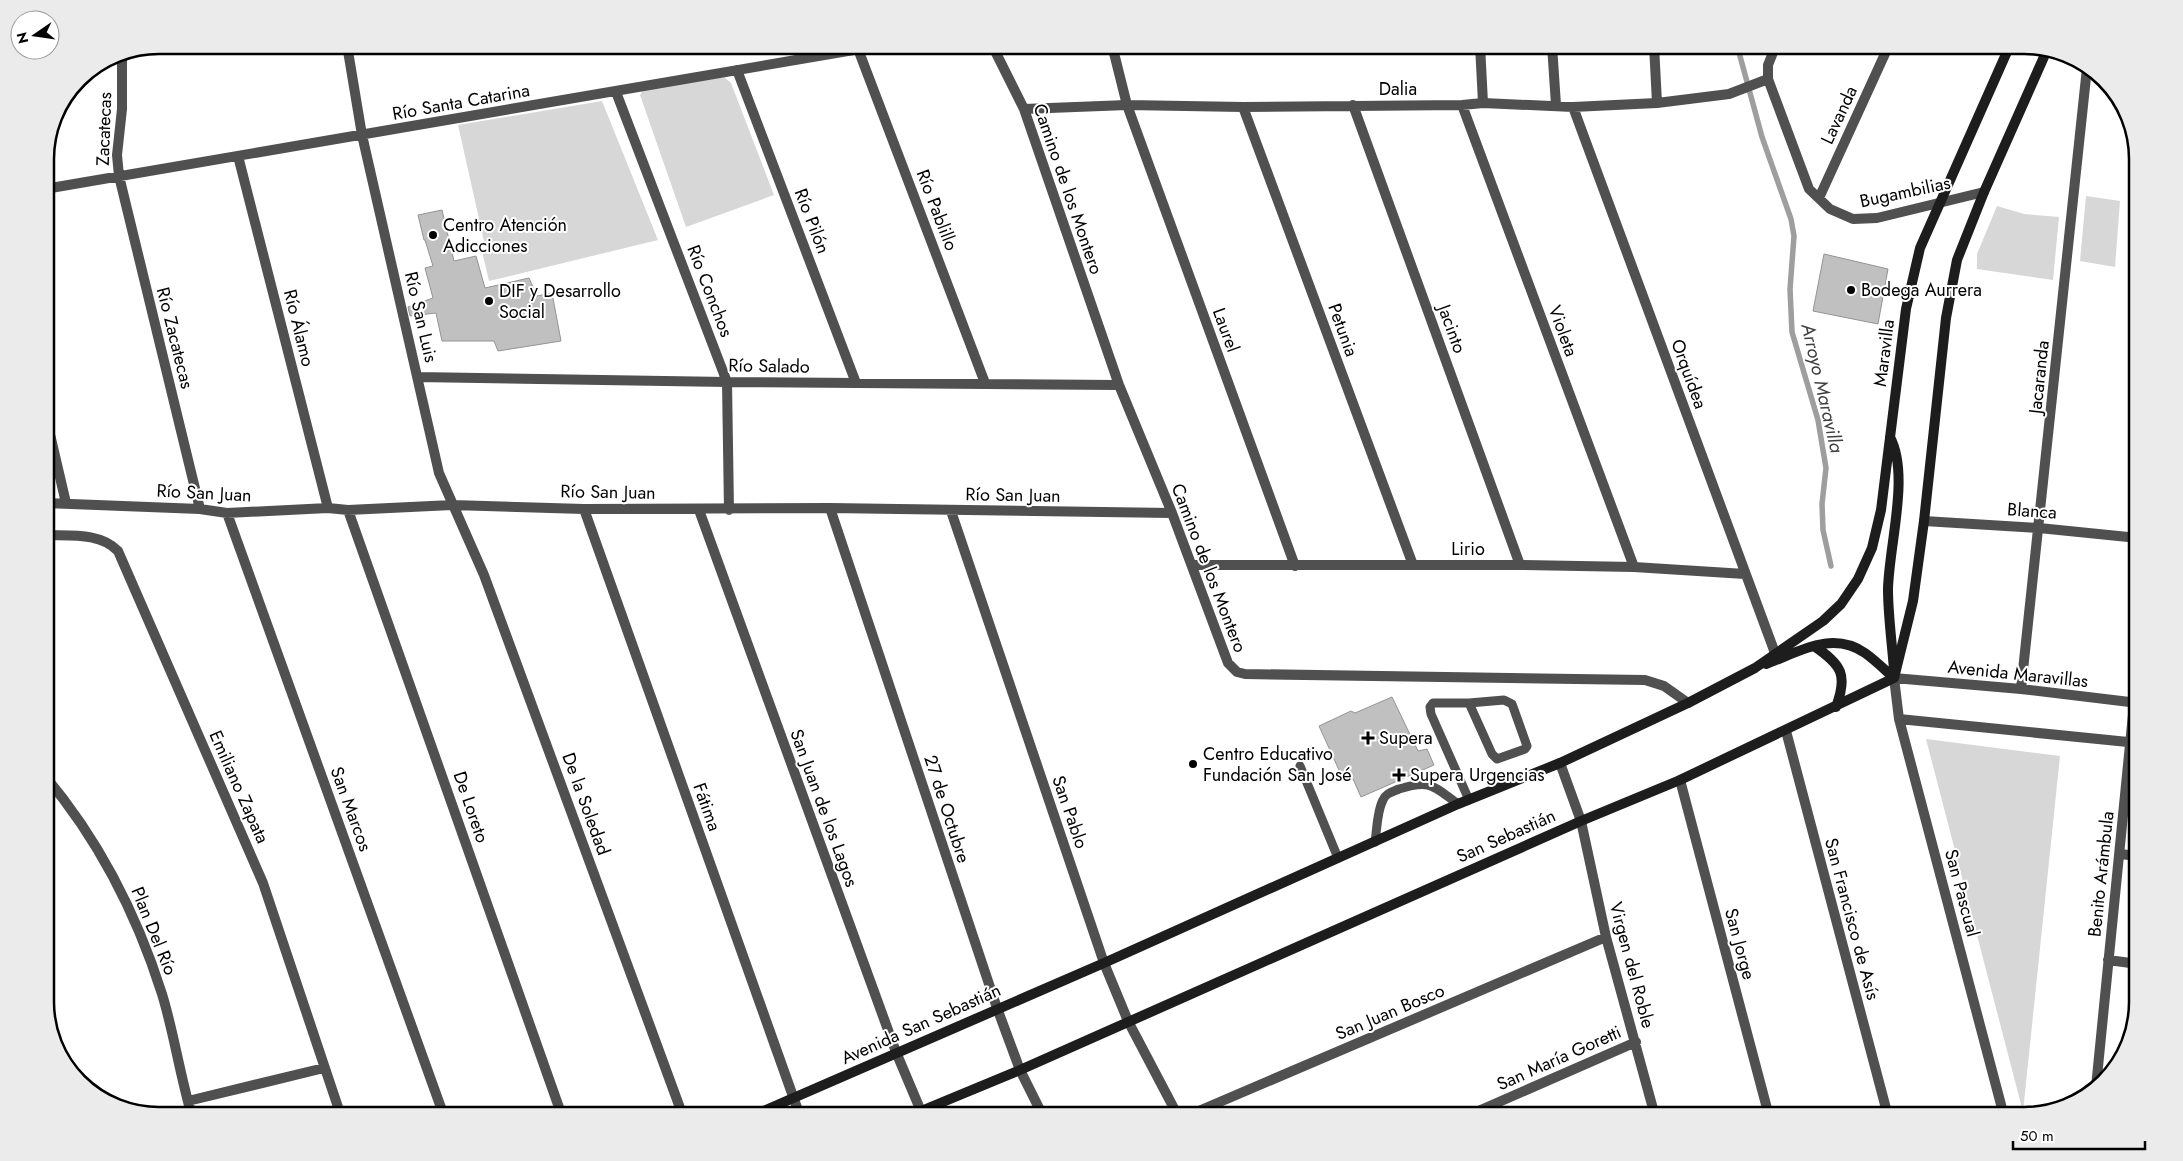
<svg xmlns="http://www.w3.org/2000/svg" width="2183" height="1161" viewBox="0 0 2183 1161" font-family="Jost,sans-serif">
  <rect width="100%" height="100%" fill="#fff"/>
  <path fill="#d7d7d7" d="M724 77 731 83 774 195 686 227 640 95 643 90Z
    M602 101 658 240 489 281 482 251 486 250 458 125Z
    M2086 196 2120 201 2115 267 2080 261Z
    M1997 206 2024 214 2059 217 2053 280 1977 269V254Z
    M1926 739 2060 756 2023 1112Z"/>
  <g fill="none" stroke-linecap="round" stroke-linejoin="round">
    <path stroke="#9e9e9e" stroke-width="5.5" d="M1737 45 1762 137 1791 219 1794 236 1790 289 1792 332 1818 420 1826 468 1822 504 1823 530 1831 566"/>
  </g>
  <path fill="#c0c0c0" stroke="#949494" d="M442 210 454 261 476 256 485 288 529 278 537 296 552 293 561 341 498 351 494 341H442L436 313 410 316 408 307 433 298 425 268 433 266 425 240H424L418 215Z
    M1824 254 1888 269 1878 324 1813 311Z
    M1392 697 1418 751 1427 749 1434 765 1361 797 1353 779 1344 781 1319 726 1351 711 1355 713Z"/>
  <g fill="none" stroke-linecap="round" stroke-linejoin="round">
    <path stroke="#505050" stroke-width="9" d="M1469 703 1492 754 1497 759 1525 749 1527 746 1512 704 1504 700 1469 703H1433L1430 707 1431 714 1469 800
      M1300 766 1338 858
      M1375 842C1377 829 1377 811 1383 800 1386 793 1392 792 1399 789 1431 779 1433 786 1458 804"/>
    <path stroke="#505050" stroke-width="10" d="M347 45 362 135 439 473 484 575 683 1116
      M992 45 1024 109 1119 385 1172 513 1228 663 1237 672 1245 674 1645 680 1664 686 1688 703
      M1112 45 1127 105 1295 566
      M1480 45 1483 103
      M1552 45 1556 105
      M1654 45 1657 103
      M1776 45 1768 65V79L1809 189 1830 209 1853 219 1877 218 1984 192
      M858 49 985 383
      M122 52V109L117 155 119 176 200 509
      M737 70 856 383
      M616 92 727 382 729 510
      M1353 105 1520 565
      M1462 105 1634 567
      M1243 107 1413 565
      M1573 107 1775 653
      M1024 109 1127 105 1243 107 1462 105 1483 103 1573 107 1657 103 1729 94 1768 79
      M238 156 328 508
      M45 189 883 45
      M1819 198 1889 45
      M417 377 727 382 1119 385
      M45 413 66 503
      M45 503 200 509 227 513 328 508 348 510 452 505 584 509 830 508 1172 513
      M830 508 997 1008 1020 1070 1043 1116
      M584 509 800 1116
      M348 510 562 1116
      M699 510 896 1052 923 1116
      M951 511 1104 963 1128 1021 1178 1116
      M227 513 444 1116
      M1924 521 2039 528 2138 538
      M45 535C70 536 100 532 118 551L263 883 341 1116
      M1192 565H1520L1634 567 1745 574
      M2021 689 2087 68
      M1899 719 2138 743
      M1786 731 1888 1116
      M1560 763 1581 821 1606 937 1655 1116
      M45 776C98 839 137 915 162 994 174 1033 180 1076 192 1116
      M1680 780 1769 1116
      M2120 854 2138 856
      M2108 960 2138 964
      M2096 1087 2138 664
      M188 1101 324 1068
      M1187 1116 1606 937
      M1467 1116 1636 1042
      M2004 1116 1899 719 1894 678 2021 689 2138 703"/>
    <path stroke="#1d1d1d" stroke-width="10" d="M1890 437C1910 475 1889 545 1888 589 1888 615 1892 643 1894 670
      M1814 646C1842 665 1848 675 1836 707
      M1766 664C1799 652 1832 630 1865 653 1875 660 1885 670 1894 678
      M1894 678 1913 601 1924 521 1946 318 1957 260 1984 192 2047 50
      M752 1116 1104 963 1458 804 1560 763 1688 703 1755 668 1823 621 1841 604 1858 579 1872 548 1881 510 1906 309 1920 248 2010 45
      M909 1116 1020 1070 1581 821 1680 780 1894 678"/>
  </g>
  <g fill="#000" stroke="#fff" stroke-width="2">
    <circle cx="433" cy="235" r="5"/>
    <circle cx="1851" cy="290" r="5"/>
    <circle cx="489" cy="301" r="5"/>
    <path d="M1365.5 730.5h5v5h5v5h-5v5h-5v-5h-5v-5h5z"/>
    <circle cx="1193" cy="764" r="5"/>
    <path d="M1396.5 767.5h5v5h5v5h-5v5h-5v-5h-5v-5h5z"/>
  </g>
  <g text-anchor="middle" stroke-width="4" stroke-linejoin="round" paint-order="stroke">
    <g font-size="18" fill="#000" stroke="#fff">
      <text x="1398" y="95">Dalia</text>
      <text transform="translate(461 102) rotate(-10)" y="6">Río Santa Catarina</text>
      <text transform="translate(1839 115) rotate(-65)" y="6">Lavanda</text>
      <text transform="translate(104 129) rotate(-88)" y="6">Zacatecas</text>
      <text transform="translate(1068 189) rotate(71)" y="6">Camino de los Montero</text>
      <text transform="translate(1905 192) rotate(-12)" y="6">Bugambilias</text>
      <text transform="translate(937 210) rotate(69)" y="6">Río Pablillo</text>
      <text transform="translate(812 221) rotate(69)" y="6">Río Pilón</text>
      <text transform="translate(710 291) rotate(69)" y="6">Río Conchos</text>
      <text transform="translate(421 317) rotate(77)" y="6">Río San Luis</text>
      <text transform="translate(299 328) rotate(76)" y="6">Río Álamo</text>
      <text transform="translate(1452 329) rotate(70)" y="6">Jacinto</text>
      <text transform="translate(1226 330) rotate(70)" y="6">Laurel</text>
      <text transform="translate(1343 330) rotate(70)" y="6">Petunia</text>
      <text transform="translate(1563 331) rotate(70)" y="6">Violeta</text>
      <text transform="translate(175 338) rotate(76)" y="6">Río Zacatecas</text>
      <text transform="translate(1884 353) rotate(-83)" y="6">Maravilla</text>
      <text transform="translate(769 366) rotate(1)" y="6">Río Salado</text>
      <text transform="translate(1689 374) rotate(70)" y="6">Orquídea</text>
      <text transform="translate(2039 377) rotate(-84)" y="6">Jacaranda</text>
      <text transform="translate(608 492) rotate(1)" y="6">Río San Juan</text>
      <text transform="translate(204 493) rotate(3)" y="6">Río San Juan</text>
      <text transform="translate(1013 495) rotate(1)" y="6">Río San Juan</text>
      <text transform="translate(2032 511) rotate(4)" y="6">Blanca</text>
      <text x="1468" y="555">Lirio</text>
      <text transform="translate(1209 568) rotate(69)" y="6">Camino de los Montero</text>
      <text transform="translate(2018 674) rotate(6)" y="6">Avenida Maravillas</text>
      <text transform="translate(239 787) rotate(66)" y="6">Emiliano Zapata</text>
      <text transform="translate(586 804) rotate(70)" y="6">De la Soledad</text>
      <text transform="translate(471 807) rotate(71)" y="6">De Loreto</text>
      <text transform="translate(707 807) rotate(70)" y="6">Fátima</text>
      <text transform="translate(824 808) rotate(70)" y="6">San Juan de los Lagos</text>
      <text transform="translate(351 809) rotate(70)" y="6">San Marcos</text>
      <text transform="translate(947 809) rotate(72)" y="6">27 de Octubre</text>
      <text transform="translate(1070 812) rotate(71)" y="6">San Pablo</text>
      <text transform="translate(1506 836) rotate(-24)" y="6">San Sebastián</text>
      <text transform="translate(2101 874) rotate(-84)" y="6">Benito Arámbula</text>
      <text transform="translate(1962 893) rotate(75)" y="6">San Pascual</text>
      <text transform="translate(1852 919) rotate(75)" y="6">San Francisco de Asís</text>
      <text transform="translate(154 931) rotate(68)" y="6">Plan Del Río</text>
      <text transform="translate(1740 944) rotate(75)" y="6">San Jorge</text>
      <text transform="translate(1632 965) rotate(75)" y="6">Virgen del Roble</text>
      <text transform="translate(1390 1012) rotate(-23)" y="6">San Juan Bosco</text>
      <text transform="translate(921 1024) rotate(-24)" y="6">Avenida San Sebastián</text>
      <text transform="translate(1559 1058) rotate(-24)" y="6">San María Goretti</text>
    </g>
    <g font-size="18" fill="#000" stroke="#fff" text-anchor="start">
      <text x="443" y="231">Centro Atención<tspan x="443" dy="21">Adicciones</tspan></text>
      <text x="1861" y="296">Bodega Aurrera</text>
      <text x="499" y="297">DIF y Desarrollo<tspan x="499" dy="21">Social</tspan></text>
      <text x="1379" y="744">Supera</text>
      <text x="1203" y="760">Centro Educativo<tspan x="1203" dy="21">Fundación San José</tspan></text>
      <text x="1410" y="781">Supera Urgencias</text>
    </g>
    <g font-size="19" font-style="italic" fill="#3f3f3f" stroke="#fff">
      <text transform="translate(1823 388) rotate(77)" y="7">Arroyo Maravilla</text>
    </g>
  </g>
  <path d="M0 0H2183V1161H0ZM159 54H2024A105 105 0 0 1 2129 159V1002A105 105 0 0 1 2024 1107H159A105 105 0 0 1 54 1002V159A105 105 0 0 1 159 54Z" fill="#ebebeb" fill-rule="evenodd"/>
  <path fill="none" stroke="#000" stroke-width="2.5" d="M159 54H2024A105 105 0 0 1 2129 159V1002A105 105 0 0 1 2024 1107H159A105 105 0 0 1 54 1002V159A105 105 0 0 1 159 54Z"/>
  <g transform="translate(35 35) rotate(257)"><circle r="24" fill="#ffffff" stroke="#999999"/>
  <path d="M0-4L9 19L0 12L-9 19Z" fill="#000000"/>
  <text y="-8" font-size="14" font-weight="bold" text-anchor="middle" fill="#000000">N</text>
  </g>
  <path d="M2013 1141v8h132v-8" fill="none" stroke="#000000" stroke-width="2.5"/>
  <text x="2020" y="1141" font-size="15" fill="#000000" stroke="#ffffff" stroke-width="4" paint-order="stroke">50 m</text>
</svg>
